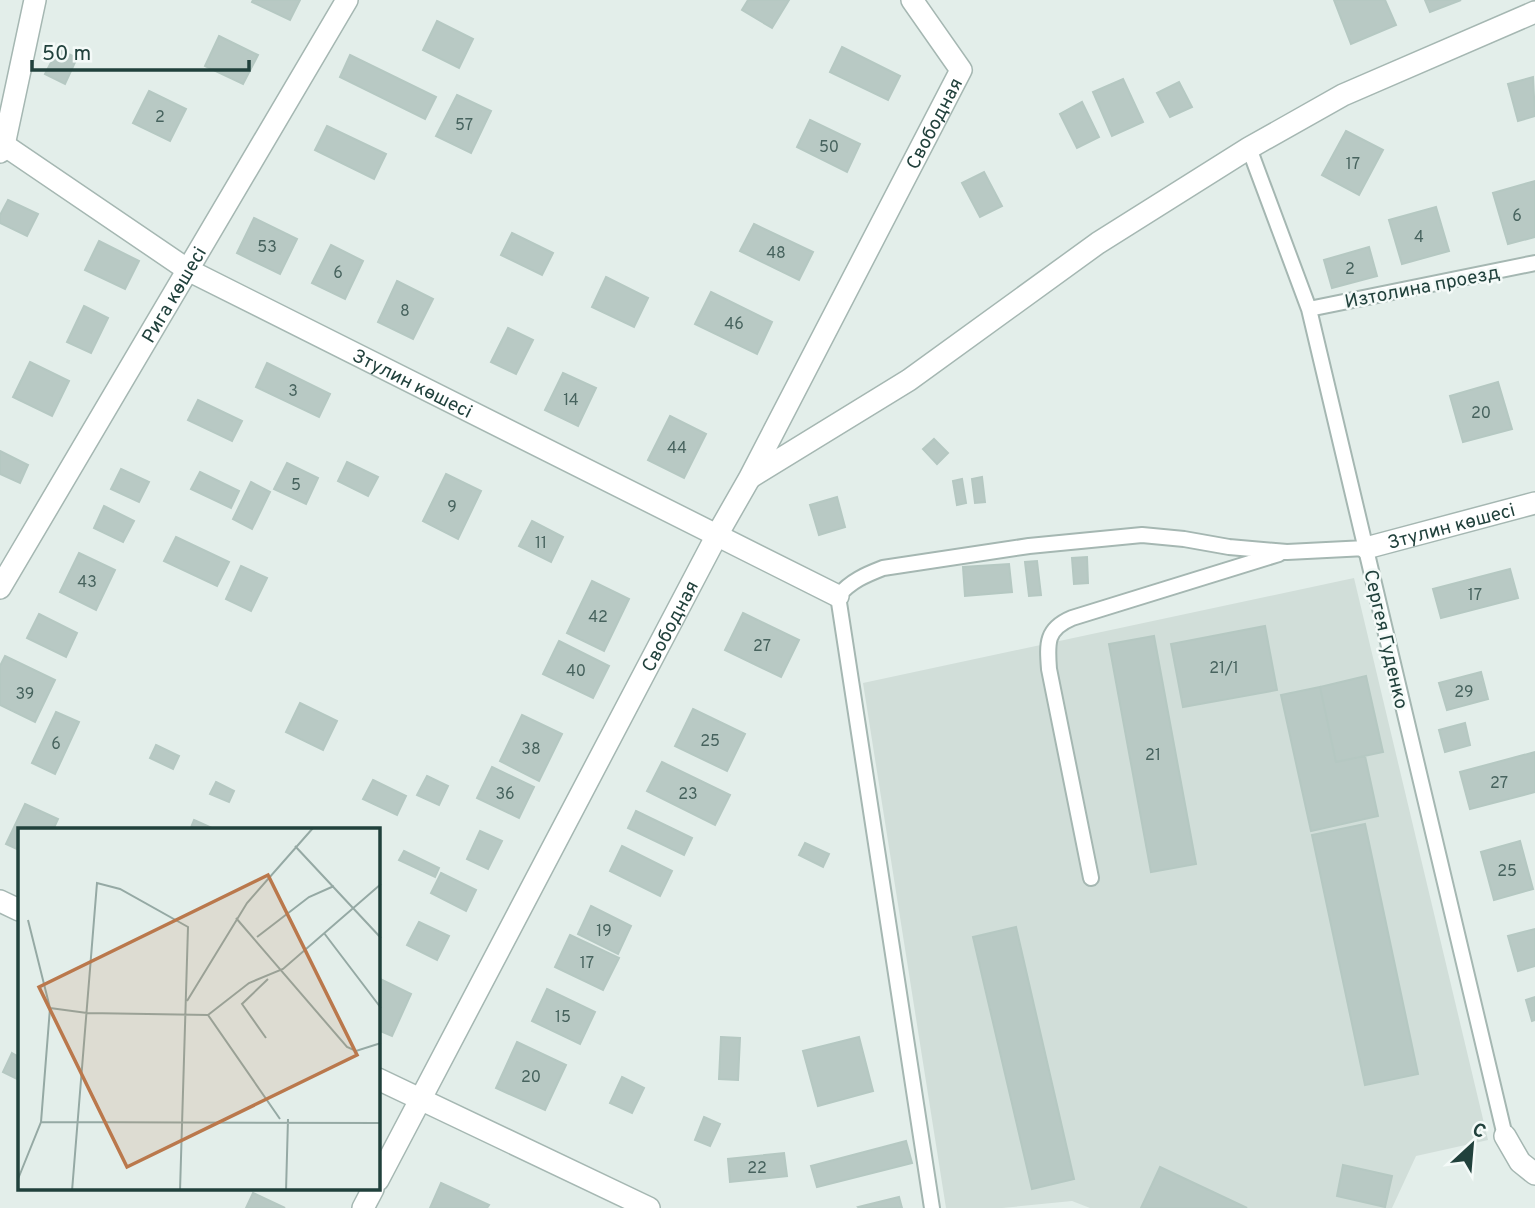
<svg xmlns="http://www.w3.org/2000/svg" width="1535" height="1208" viewBox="0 0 1535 1208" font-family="Overpass,sans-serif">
  <rect width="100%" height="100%" fill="#e3eeea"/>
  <path fill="#d1ded9" d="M1354 578 1488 1140 1416 1156 1392 1208H1090L1072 1201 1002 1208H946L863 683Z"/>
  <path fill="#b8c9c4" stroke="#b5c8c2" stroke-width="2" d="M253 0H300L290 20 252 2Z
    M748 0H789L772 28 742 10Z
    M1334 0H1385L1396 25 1351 44Z
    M1425 0H1461L1430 12Z
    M437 21 473 39 459 68 423 50Z
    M219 36 258 55 243 84 205 66Z
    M842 47 900 76 888 100 830 72Z
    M58 49 77 58 65 84 45 74Z
    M350 55 436 97 425 119 340 77Z
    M1533 77 1535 116 1518 121 1508 84Z
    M1123 79 1143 122 1112 136 1093 92Z
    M1179 82 1192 107 1170 117 1157 93Z
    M149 91 186 109 170 141 133 123Z
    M457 95 491 111 471 153 436 136Z
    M1082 102 1099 137 1077 148 1060 114Z
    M810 120 860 144 847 172 797 147Z
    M327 126 386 154 374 179 315 150Z
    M1346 131 1383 150 1359 195 1322 175Z
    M984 172 1002 206 980 217 962 183Z
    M1535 181V237L1508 244 1493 193Z
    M8 200 38 214 27 236 0 223V215Z
    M1436 207 1449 251 1402 264 1389 220Z
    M254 218 297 239 280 274 237 253Z
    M754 224 813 252 799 280 740 251Z
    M512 233 553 253 542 275 501 255Z
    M99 241 139 261 125 289 85 270Z
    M331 245 363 261 345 299 312 283Z
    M1369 247 1377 276 1332 288 1324 260Z
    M606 277 648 298 634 327 592 307Z
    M397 281 433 299 413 339 378 322Z
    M711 292 772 322 757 354 695 324Z
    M84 306 108 318 91 353 67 342Z
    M508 328 533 340 516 374 491 362Z
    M30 362 69 381 52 416 13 397Z
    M267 363 330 394 319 417 256 387Z
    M563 373 596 388 578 426 545 410Z
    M1498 382 1512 429 1463 442 1450 396Z
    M198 400 242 421 232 441 188 420Z
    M670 416 706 434 684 478 648 460Z
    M934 439 948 453 937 464 923 449Z
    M0 451 28 465 20 483 0 474Z
    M347 462 378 477 368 496 338 481Z
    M287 463 318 478 306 504 274 489Z
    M121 469 149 482 139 502 111 489Z
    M200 472 239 491 231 508 191 489Z
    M446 474 481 491 458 539 423 521Z
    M982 477 985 502 975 503 972 479Z
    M962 479 966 503 957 505 953 481Z
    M251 482 270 492 252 529 233 519Z
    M837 497 845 527 819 535 810 505Z
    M104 506 134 521 123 542 94 528Z
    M532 521 563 537 551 562 519 546Z
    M176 537 229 562 217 586 164 561Z
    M79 553 115 570 96 610 60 592Z
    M1087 557 1088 583 1074 584 1072 558Z
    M1037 561 1041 595 1029 596 1025 562Z
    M1009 564 1012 592 965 596 963 567Z
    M241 566 267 578 251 611 226 599Z
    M1510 569 1518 598 1441 618 1433 589Z
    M592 581 629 599 604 651 567 633Z
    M743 613 799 640 781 677 725 650Z
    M39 614 77 633 66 657 27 638Z
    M1265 626 1277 690 1183 707 1171 644Z
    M1154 636 1196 864 1151 872 1109 644Z
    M559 641 609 666 593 698 543 674Z
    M5 656 55 680 35 722 0 705V666Z
    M1481 672 1488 699 1447 710 1439 683Z
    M1366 676 1383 752 1336 762 1320 687Z
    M1320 687 1336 762 1365 756 1378 816 1311 831 1281 695Z
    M300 703 337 721 323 750 286 732Z
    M693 709 745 734 727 771 675 746Z
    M56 712 79 722 55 774 32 763Z
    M522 715 562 734 539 781 500 761Z
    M1465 723 1470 745 1445 752 1439 730Z
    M156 745 179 756 173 769 150 758Z
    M1535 752V792L1470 809 1460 772Z
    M662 762 730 795 715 825 647 791Z
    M492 767 534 787 519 818 477 798Z
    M427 776 448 786 439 805 417 795Z
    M373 780 406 796 397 815 363 799Z
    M216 782 234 791 229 802 210 794Z
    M25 804 58 819 53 830H19V850L6 844Z
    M636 811 692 838 684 855 628 828Z
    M194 820 214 829V830H190Z
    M1365 824 1418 1074 1365 1085 1312 835Z
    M480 831 502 841 488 869 467 859Z
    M1520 841 1533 889 1494 900 1481 852Z
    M805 843 829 854 823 867 799 855Z
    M622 846 672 871 660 896 610 871Z
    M404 851 439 868 435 877 399 860Z
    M441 873 476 890 466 911 431 893Z
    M591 906 631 926 618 954 578 934Z
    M419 922 449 936 437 960 407 945Z
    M1016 927 1074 1179 1032 1189 973 937Z
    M1535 929V966L1518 971 1508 936Z
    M570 935 619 958 603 990 555 967Z
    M378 978 411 994 392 1036 378 1030Z
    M547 989 595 1012 580 1044 532 1021Z
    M1535 997V1020L1532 1021 1526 1000Z
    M721 1037 740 1038 738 1080 719 1079Z
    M859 1037 873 1091 818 1106 803 1051Z
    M517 1042 566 1065 545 1110 496 1088Z
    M12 1053 19 1057V1080L3 1072Z
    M622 1077 644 1088 632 1113 610 1103Z
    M704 1117 720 1124 710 1146 695 1140Z
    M906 1141 912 1163 817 1187 811 1166Z
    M784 1153 787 1176 730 1182 728 1159Z
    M1343 1165 1392 1176 1385 1207 1337 1196Z
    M1160 1167 1247 1208H1141Z
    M441 1183 489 1205 487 1208H430Z
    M253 1193 285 1208H246Z
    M899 1197 902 1208H859L858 1207Z"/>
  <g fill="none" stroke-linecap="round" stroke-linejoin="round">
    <g stroke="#a5b7b2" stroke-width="18">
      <path id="lane" d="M1249 148 1309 309 1505 1136
        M1309 309 1535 263
        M1091 878 1049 669C1047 643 1046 629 1072 618L1279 554
        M932 1208 838 596C851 581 865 575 883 568L1029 546 1142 535 1184 539 1229 547 1287 552 1366 548"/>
    </g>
    <g stroke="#a5b7b2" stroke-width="24">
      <g id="street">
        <path id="s1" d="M4 145 188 270 838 596"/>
        <path d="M0 152 4 145 35 0"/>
        <path d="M751 477 909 380 1098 243 1249 148 1343 95 1535 12"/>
        <path id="s2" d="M1366 548 1535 503"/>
        <path id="s3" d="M0 588 347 0"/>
        <path d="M0 901 19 910"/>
        <path d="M378 1079 649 1208"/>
        <path d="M1505 1136 1520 1162 1535 1174"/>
        <path id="s4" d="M378 1180 717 535 749 479 961 70 912 0"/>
        <path d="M363 1208 373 1189"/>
      </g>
    </g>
    <use href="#lane" stroke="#fff" stroke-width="14"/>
    <use href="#street" stroke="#fff" stroke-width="21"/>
  </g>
  <g text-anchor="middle" stroke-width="5" stroke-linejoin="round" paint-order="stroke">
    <g font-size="16" fill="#47635e">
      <text x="160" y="122">2</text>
      <text x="464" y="130">57</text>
      <text x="829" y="152">50</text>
      <text x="1353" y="169">17</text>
      <text x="1517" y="221">6</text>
      <text x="1419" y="242">4</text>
      <text x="267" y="252">53</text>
      <text x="776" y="258">48</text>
      <text x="1350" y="274">2</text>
      <text x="338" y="278">6</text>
      <text x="405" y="316">8</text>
      <text x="734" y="329">46</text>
      <text x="293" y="396">3</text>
      <text x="571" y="405">14</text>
      <text x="1481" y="418">20</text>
      <text x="677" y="453">44</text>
      <text x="296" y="490">5</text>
      <text x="452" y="512">9</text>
      <text x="541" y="548">11</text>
      <text x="87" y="587">43</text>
      <text x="1475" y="600">17</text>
      <text x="598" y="622">42</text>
      <text x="762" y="651">27</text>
      <text x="1224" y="673">21/1</text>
      <text x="576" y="676">40</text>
      <text x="1464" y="697">29</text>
      <text x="25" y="699">39</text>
      <text x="710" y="746">25</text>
      <text x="56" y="749">6</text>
      <text x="531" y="754">38</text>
      <text x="1153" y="760">21</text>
      <text x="1499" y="788">27</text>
      <text x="505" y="799">36</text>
      <text x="688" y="799">23</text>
      <text x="1507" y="876">25</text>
      <text x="604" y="936">19</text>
      <text x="587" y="968">17</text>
      <text x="563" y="1022">15</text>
      <text x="531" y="1082">20</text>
      <text x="757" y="1173">22</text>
    </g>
    <g font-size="19" fill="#21413c" stroke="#f4faf8">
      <text dy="7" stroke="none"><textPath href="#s4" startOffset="1194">Свободная</textPath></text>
      <text transform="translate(1422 286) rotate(-11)" y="7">Изтолина проезд</text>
      <text dy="7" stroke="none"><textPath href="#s3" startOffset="341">Рига көшесі</textPath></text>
      <text dy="7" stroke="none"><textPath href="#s1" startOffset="474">Зтулин көшесі</textPath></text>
      <text dy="7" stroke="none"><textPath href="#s2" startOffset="88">Зтулин көшесі</textPath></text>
      <text dy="7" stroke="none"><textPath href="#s4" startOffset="626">Свободная</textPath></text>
      <text transform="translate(1387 639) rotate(77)" y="7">Сергея Гуденко</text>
    </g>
  </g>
  <g transform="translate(18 828)">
    <rect width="362" height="362" fill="#e3eeea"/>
    <path fill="none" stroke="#95a9a4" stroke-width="2" d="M277 18 363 110M218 90 329 219 338 223 363 215M306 105 363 180M239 109 291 69 316 58M169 173 229 75 295 0M32 180 69 185 190 187M190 187 231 155 265 141 363 56M190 187 262 291M248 210 224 176 250 151M23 294 363 295M0 351 23 294 32 180 10 92M54 363 79 55 102 61 170 99 162 363M268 363 270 291"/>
    <path fill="#ba784c" fill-opacity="0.15" stroke="#ba784c" stroke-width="3.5" d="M250 47 339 227 109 339 21 159Z"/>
    <rect width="362" height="362" fill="none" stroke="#21413c" stroke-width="3.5"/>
  </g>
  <g transform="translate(1472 1145) rotate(26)" stroke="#f4faf8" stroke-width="5" paint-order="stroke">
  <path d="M0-5L12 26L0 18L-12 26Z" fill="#21413c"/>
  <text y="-10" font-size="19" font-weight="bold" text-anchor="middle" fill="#21413c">С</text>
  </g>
  <path d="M32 60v10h217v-10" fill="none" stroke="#21413c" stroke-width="3.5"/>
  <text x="42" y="60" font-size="21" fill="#21413c" stroke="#f4faf8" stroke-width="5" paint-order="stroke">50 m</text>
</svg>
